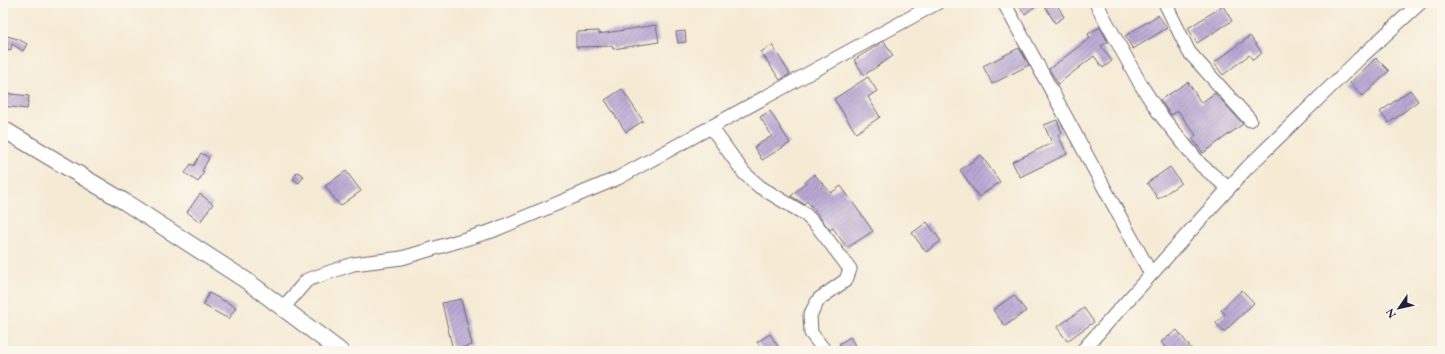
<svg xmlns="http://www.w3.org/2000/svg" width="1445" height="354" viewBox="0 0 1445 354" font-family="'EB Garamond',serif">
  <defs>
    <pattern id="building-hatch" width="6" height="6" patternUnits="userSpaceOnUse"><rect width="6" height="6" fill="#b8a7d3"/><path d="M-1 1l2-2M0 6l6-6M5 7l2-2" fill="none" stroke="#9588ac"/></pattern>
  </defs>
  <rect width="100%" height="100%" fill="#fbf7ec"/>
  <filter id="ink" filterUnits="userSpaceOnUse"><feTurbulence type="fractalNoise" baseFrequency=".025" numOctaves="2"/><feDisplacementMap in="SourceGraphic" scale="8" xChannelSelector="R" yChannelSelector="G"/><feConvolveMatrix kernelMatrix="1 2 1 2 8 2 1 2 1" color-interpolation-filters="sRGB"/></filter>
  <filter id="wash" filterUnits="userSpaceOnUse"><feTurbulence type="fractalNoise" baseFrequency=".012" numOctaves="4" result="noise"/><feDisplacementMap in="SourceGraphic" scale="16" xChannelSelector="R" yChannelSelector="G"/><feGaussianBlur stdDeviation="0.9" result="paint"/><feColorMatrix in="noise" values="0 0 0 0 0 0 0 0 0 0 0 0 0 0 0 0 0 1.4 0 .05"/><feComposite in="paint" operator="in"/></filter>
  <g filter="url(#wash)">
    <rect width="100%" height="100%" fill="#f5ead4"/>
    <g id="blocks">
      <path fill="url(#building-hatch)" d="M1017 3H1040L1025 14Z
        M1043 3H1056L1064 17 1055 23Z
        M1223 6 1232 21 1197 43 1188 28Z
        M1158 15 1167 28 1133 49 1125 36Z
        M656 25 659 42 613 49 612 46 576 47V32L599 31V34Z
        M1100 27 1108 42 1101 46 1112 61 1103 68 1094 56 1058 84 1049 69 1090 38 1088 34Z
        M685 31 686 42 678 43 676 32Z
        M3 35 18 39 27 44 23 51 12 44 11 50 3 48Z
        M1250 36 1262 53 1253 60 1249 55 1223 75 1214 63Z
        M884 41 893 56 864 75 854 60Z
        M772 45 790 74 780 80 761 52Z
        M1019 48 1029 65 992 84 983 66Z
        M1376 58 1389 71 1363 96 1350 83Z
        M868 77 877 91 868 97 880 117 856 133 834 99Z
        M1188 82 1201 103 1215 93 1243 124 1203 153 1192 138 1196 135 1178 111 1171 115 1160 100Z
        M622 89 643 121 626 132 605 100Z
        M1410 90 1418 101 1389 123 1380 112Z
        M3 93 29 96 27 109 3 106Z
        M770 111 790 143 762 160 754 147 772 136 760 117Z
        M1057 120 1062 133 1058 135 1067 154 1020 177 1012 162 1052 143 1044 125Z
        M201 153 209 158 202 171 204 172 198 182 185 173 191 164 194 166Z
        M981 155 1000 182 979 197 960 170Z
        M1170 167 1181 183 1158 199 1147 183Z
        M346 171 361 191 340 206 325 186Z
        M297 172 304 176 299 183 293 179Z
        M814 174 831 193 841 186 873 231 847 248 833 228 830 230 807 201 804 204 791 196Z
        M200 194 213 204 200 222 187 212Z
        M927 222 941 241 926 252 912 233Z
        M1242 290 1254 303 1224 332 1216 323 1225 314 1221 310Z
        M209 293 236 307 229 319 203 305Z
        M1014 295 1026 311 1005 326 993 310Z
        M461 299 472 345 453 350 442 303Z
        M1084 308 1094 322 1067 341 1057 327Z
        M1177 330 1193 351H1168L1161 342Z
        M770 334 781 351H763L757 342Z
        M850 337 855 345 846 351H844L839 344Z"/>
    </g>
  </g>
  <g filter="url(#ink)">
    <use href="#blocks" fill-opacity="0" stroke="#6c6871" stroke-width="1"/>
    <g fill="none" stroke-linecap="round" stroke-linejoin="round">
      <g stroke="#6c6871" stroke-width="15">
        <path id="minor" d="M1004 3 1151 274
          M1096 3 1141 85 1159 113 1201 165 1228 188
          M1165 3 1189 52 1250 120
          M711 127 744 173 760 187 805 214 818 227 850 269 846 280 819 299 810 315 811 333 825 351
          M283 308 307 280 353 264 402 258 492 231 618 178 937 3
          M1082 351 1247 168 1359 59 1420 3"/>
      </g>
      <g stroke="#6c6871" stroke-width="18">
        <path id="major" d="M3 129 125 202 247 281 340 351"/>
      </g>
      <use href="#minor" stroke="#fff" stroke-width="13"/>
      <use href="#major" stroke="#fff" stroke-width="16"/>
    </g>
  </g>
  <rect width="1445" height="354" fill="none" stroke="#fbf7ec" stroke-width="16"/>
  <g transform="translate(1399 308) rotate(236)" stroke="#fbf7ec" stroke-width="3" paint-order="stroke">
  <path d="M0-3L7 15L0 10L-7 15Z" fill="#22223b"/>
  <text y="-6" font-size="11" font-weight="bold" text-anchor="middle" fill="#22223b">N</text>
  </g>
</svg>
